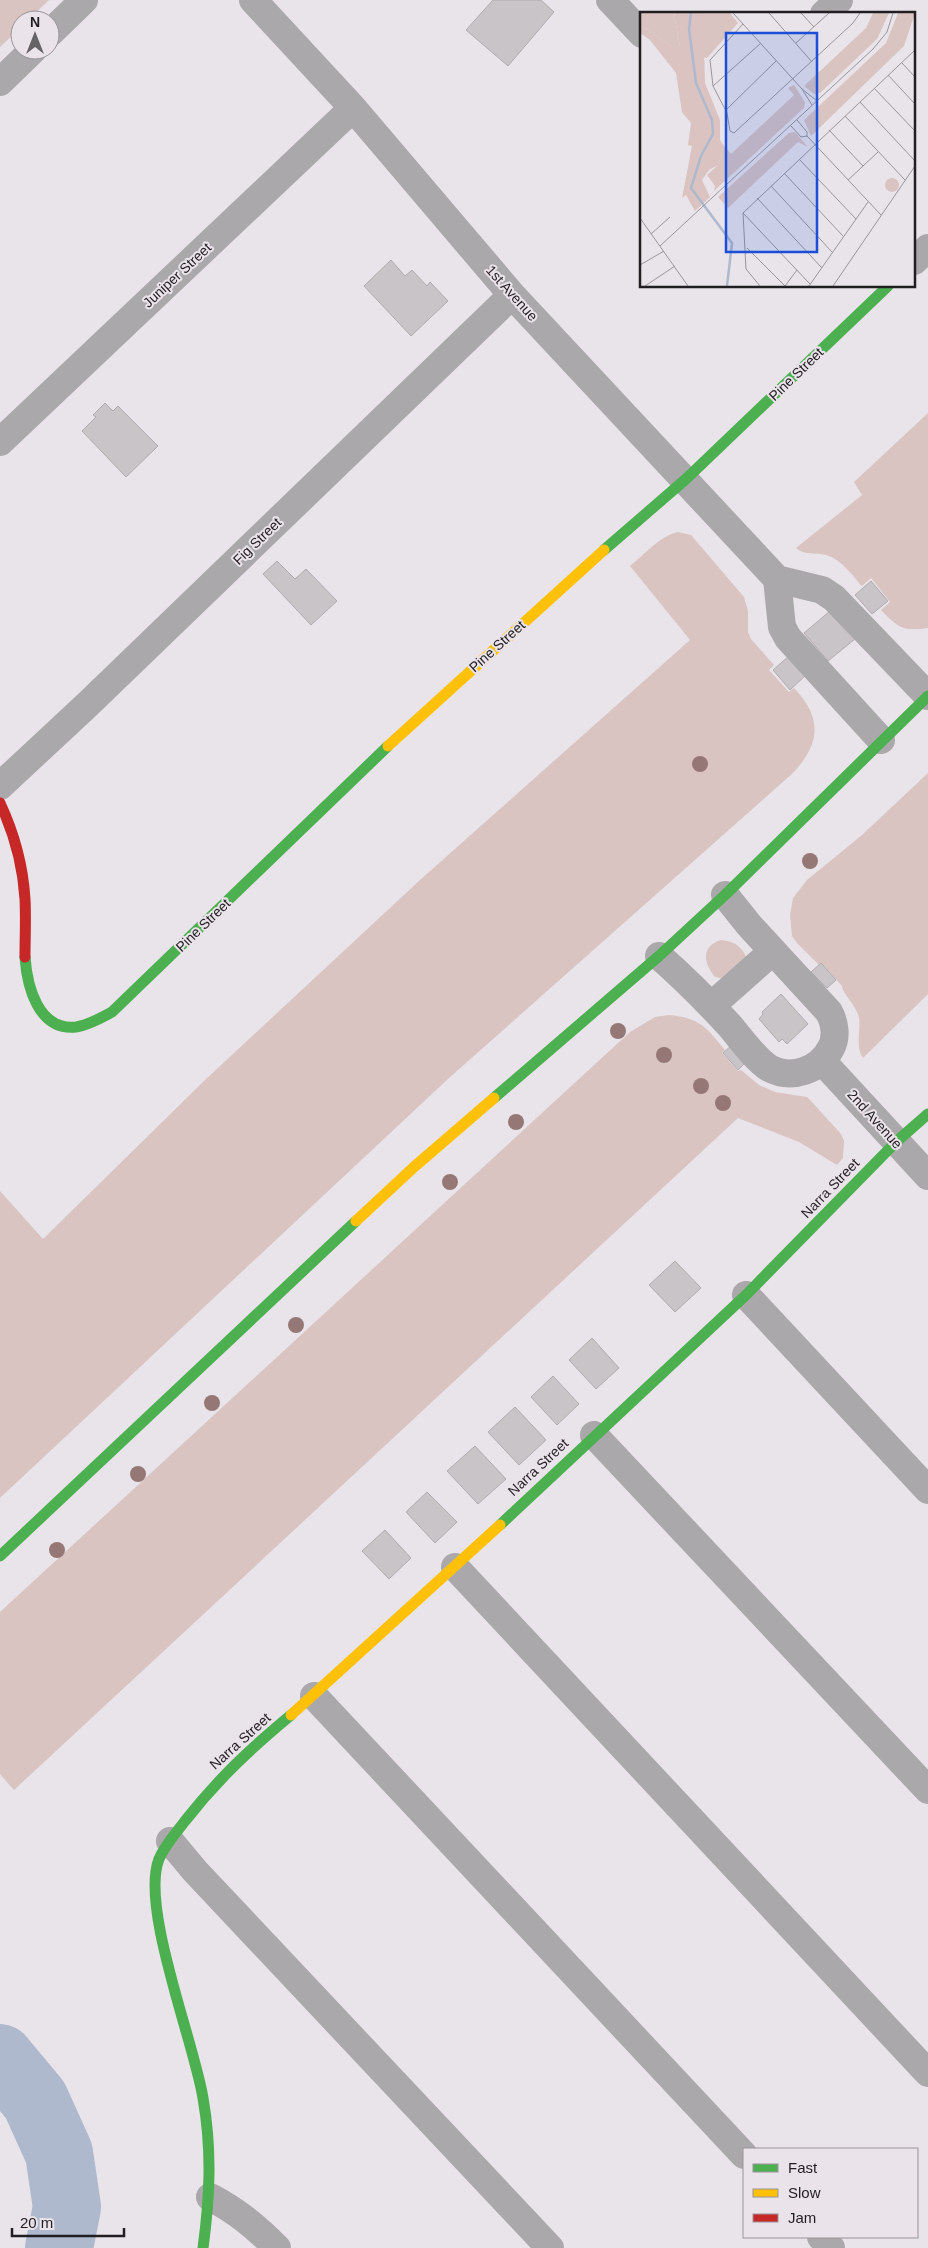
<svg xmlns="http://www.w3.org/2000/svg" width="928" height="2248" viewBox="0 0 928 2248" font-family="Helvetica,sans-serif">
  <rect width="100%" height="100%" fill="#e9e4e9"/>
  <path fill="#d9c4c2" d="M0 0H49L28 20H20V28L0 47Z
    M928 413V628C902 632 898 627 881 610L890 602 871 578 862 586C852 575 841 559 826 555 815 552 805 556 796 548L862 495 854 482Z
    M678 532 691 535 744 597 748 611V632L751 639 774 665 769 670 789 692 794 688C823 718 820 744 793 773L449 1078 0 1498V1191L43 1239 205 1080 420 880 690 640 630 566C645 554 660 536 678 532Z
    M928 773V994L863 1058C855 1046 861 1031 859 1018 857 1006 842 993 842 986L824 966 822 968 797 943 792 936 790 915 793 898 807 880 862 835Z
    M721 940C736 941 745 949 748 963L726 979 715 977C703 962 701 946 721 940Z
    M669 1015C700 1018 706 1027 725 1050L722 1053 738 1071 741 1070 759 1085 775 1092 807 1097 811 1101 841 1134 844 1141 843 1158 837 1165 799 1142 738 1118 14 1790 0 1774V1612L630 1032 655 1017Z"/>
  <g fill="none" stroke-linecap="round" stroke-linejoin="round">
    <path stroke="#aeb9ce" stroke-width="68" d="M0 2058 35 2100 59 2153 67 2207 59 2248"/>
  </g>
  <path fill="#c9c4c7" stroke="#afabae" d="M493 0H541L554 12 508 66 466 30Z
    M391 260 405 276 412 270 427 286 430 282 448 301 411 336 364 286Z
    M105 403 113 411 118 406 158 446 126 477 82 431 96 417 93 415Z
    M277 561 295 579 306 569 337 601 311 625 263 574Z
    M871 581 888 601 872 614 855 595Z
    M830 611 855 639 828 661 804 633Z
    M789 656 806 675 790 690 773 670Z
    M821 963 836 980 827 988 811 972Z
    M781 994 808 1024 787 1044 782 1039 779 1042 759 1019 763 1014 762 1012Z
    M733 1044 748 1060 738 1070 723 1053Z
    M675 1261 701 1288 675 1312 649 1285Z
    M592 1338 619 1368 596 1389 569 1360Z
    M553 1376 579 1404 557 1425 531 1397Z
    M515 1407 546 1440 519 1465 488 1432Z
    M475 1446 506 1479 478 1504 447 1471Z
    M427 1492 457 1522 435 1543 406 1512Z
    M385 1530 411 1558 389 1579 362 1551Z"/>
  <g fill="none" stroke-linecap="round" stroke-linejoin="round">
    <path stroke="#aaa8ab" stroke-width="28" d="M253 0 353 108 512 295 777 579 782 627 788 638 881 740
      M610 0 642 34
      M824 14 839 0
      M50 33 84 0
      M0 82 33 50
      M914 261 928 248
      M0 442 353 108
      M777 579 822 590 834 598 928 696
      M0 786 87 705 512 295
      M659 956C684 978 707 1001 730 1026 740 1038 756 1060 769 1068 791 1080 819 1071 831 1048 837 1037 835 1023 829 1012L749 925 725 895
      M711 1006 773 951
      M822 1061 928 1176
      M746 1295 928 1490
      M594 1435 928 1790
      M455 1567 928 2073
      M314 1696 744 2155
      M170 1841 195 1871 550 2248
      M210 2197C237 2211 256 2227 277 2248
      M821 2237 831 2248"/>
    <path stroke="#4caf50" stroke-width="11" d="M604 550 686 479 888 286
      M25 957C27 986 38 1031 76 1027 89 1025 101 1018 112 1012L388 746
      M494 1098 659 956 725 895 928 696
      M500 1525 746 1295 896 1142 928 1114
      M0 1556 356 1221
      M203 2248C210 2196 212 2150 203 2098 194 2042 140 1907 159 1859 165 1845 176 1833 185 1821 218 1779 250 1749 291 1715"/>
    <path stroke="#ffc107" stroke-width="11" d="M388 746 604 550
      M356 1221 414 1167 494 1098
      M291 1715 500 1525"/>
    <path stroke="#c62828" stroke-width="11" d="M0 803C14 833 23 866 25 899 26 918 25 938 25 957"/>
  </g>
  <g fill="#957876">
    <circle cx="700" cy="764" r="8"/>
    <circle cx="810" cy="861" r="8"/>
    <circle cx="618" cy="1031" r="8"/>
    <circle cx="664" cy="1055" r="8"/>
    <circle cx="701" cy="1086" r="8"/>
    <circle cx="723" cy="1103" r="8"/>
    <circle cx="516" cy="1122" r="8"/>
    <circle cx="450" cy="1182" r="8"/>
    <circle cx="296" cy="1325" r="8"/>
    <circle cx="212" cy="1403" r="8"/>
    <circle cx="138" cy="1474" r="8"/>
    <circle cx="57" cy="1550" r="8"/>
  </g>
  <g text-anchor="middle" stroke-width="4" stroke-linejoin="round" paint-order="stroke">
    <g font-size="14" fill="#201e20" stroke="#eae3ea">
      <text transform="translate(177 275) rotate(-43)" y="5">Juniper Street</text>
      <text transform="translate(512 293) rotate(48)" y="5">1st Avenue</text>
      <text transform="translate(796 374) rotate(-44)" y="5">Pine Street</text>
      <text transform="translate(257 541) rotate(-44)" y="5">Fig Street</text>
      <text transform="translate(497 646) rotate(-42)" y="5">Pine Street</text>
      <text transform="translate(203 925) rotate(-44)" y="5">Pine Street</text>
      <text transform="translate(875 1119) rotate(48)" y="5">2nd Avenue</text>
      <text transform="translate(830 1188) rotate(-46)" y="5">Narra Street</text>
      <text transform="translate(538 1467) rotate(-43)" y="5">Narra Street</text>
      <text transform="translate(240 1741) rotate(-42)" y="5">Narra Street</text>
    </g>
  </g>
  <g transform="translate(640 12)">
    <rect width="275" height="275" fill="#e9e4e9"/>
    <path d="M0 1H34L40 35H32L4 15ZM63 1H90L98 11 67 46 63 45ZM233 1H249L237 27 180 81 174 82 164 74 226 16ZM258 1H275L264 34 171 124 164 108 246 31ZM154 73 165 90 164 96 74 179 75 174 67 163 78 153 84 134 91 142 154 83 148 76ZM155 120 168 135 158 130 88 196 78 185 149 121ZM245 173a7 7 0 1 1 14 0a7 7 0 1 1-14 0Z" fill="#d9c4c2"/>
    <path d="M34 1H63L65 71 80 108V128L84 134 78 153 69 158 62 168 70 185 55 199 46 183 42 186 52 134 48 133 51 111 42 100 36 61 10 28 0 21V3L5 9 4 15 32 35H40Z" fill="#dac3c1"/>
    <path fill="none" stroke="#aeb9ce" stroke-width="2.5" d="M51 1 49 17 56 71 72 108 73 122 61 144 51 176 92 231 87 274"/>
    <path fill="none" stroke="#999599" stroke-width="1" d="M93 1 162 77 177 89M129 1 172 50M161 1 174 15M103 12 70 48 73 74 87 101 90 119 94 121 213 11 220 1M156 31 189 1M262 51 275 65M248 63 275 92M73 74 121 31M234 76 275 119M162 77 172 93M220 90 275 149M86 98 136 49M205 104 265 168M151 114 161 125 167 124V120L157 108M189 118 223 154M167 124 241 203M159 147 216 207M144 161 203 224M208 168 238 140M131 174 192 240M117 186 182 256M103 201 170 272M0 206 48 274M11 222 30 205M20 234 233 37 247 20 253 1M107 236 145 274 157 258M0 253 24 239M5 274 35 254M120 274 106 257 103 201 275 38M169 274 228 190M193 274 275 154"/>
    <path fill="#1d4ed8" fill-opacity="0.15" stroke="#1d4ed8" stroke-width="2.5" d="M86 21H177V240H86Z"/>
    <rect width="275" height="275" fill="none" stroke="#201e20" stroke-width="2.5"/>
  </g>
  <rect x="743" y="2148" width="175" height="90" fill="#eae3ea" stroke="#999499"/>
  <rect x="753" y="2164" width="25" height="8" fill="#4caf50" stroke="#999499"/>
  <text x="788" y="2173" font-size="15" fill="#201e20">Fast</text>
  <rect x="753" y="2189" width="25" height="8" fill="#ffc107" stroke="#999499"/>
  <text x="788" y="2198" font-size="15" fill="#201e20">Slow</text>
  <rect x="753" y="2214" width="25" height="8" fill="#c62828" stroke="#999499"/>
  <text x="788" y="2223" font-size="15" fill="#201e20">Jam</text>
  <g transform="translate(35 35)"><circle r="24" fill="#eae3ea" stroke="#999499"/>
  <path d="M0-4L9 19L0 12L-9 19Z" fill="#666366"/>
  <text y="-8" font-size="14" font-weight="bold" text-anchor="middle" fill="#201e20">N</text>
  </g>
  <path d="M12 2228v8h112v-8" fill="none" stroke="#201e20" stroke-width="2.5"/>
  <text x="20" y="2228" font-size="15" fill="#201e20" stroke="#eae3ea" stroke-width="4" paint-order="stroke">20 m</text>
</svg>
